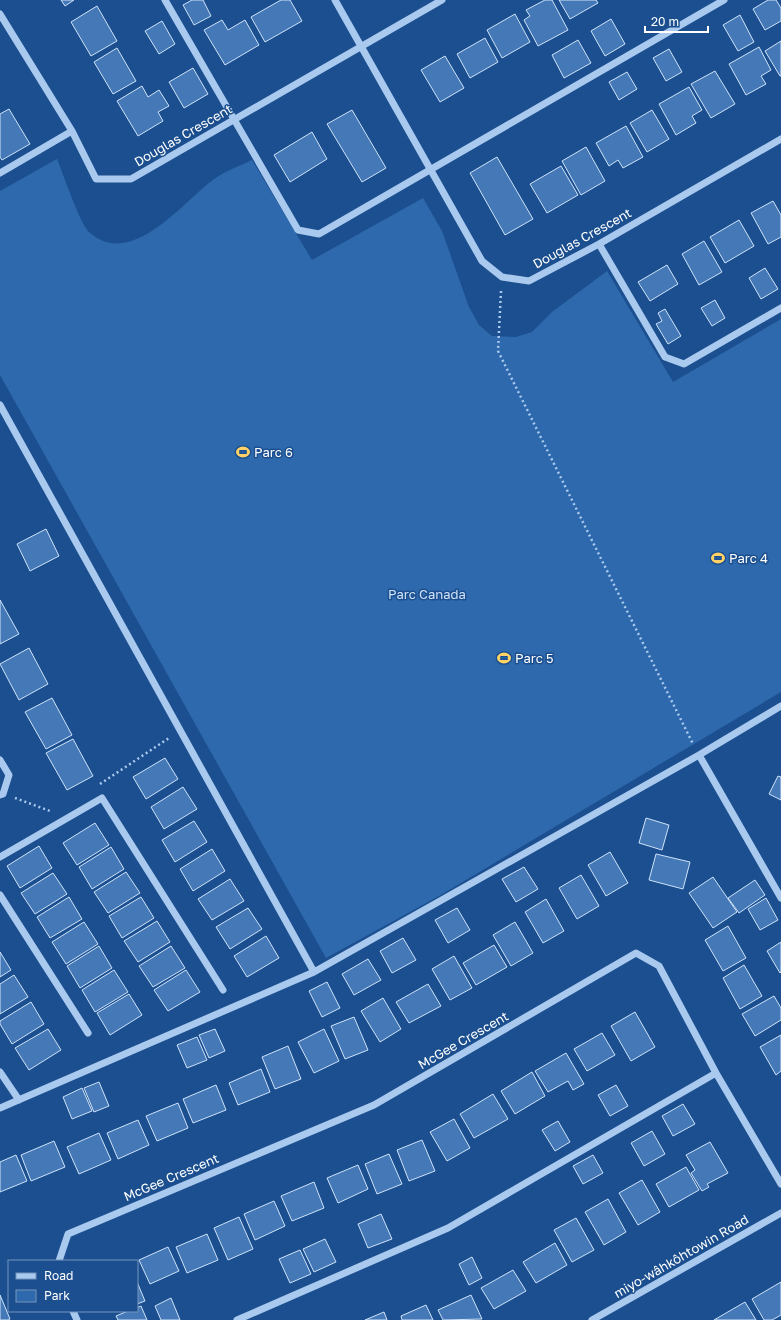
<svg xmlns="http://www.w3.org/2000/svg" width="781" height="1320" viewBox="0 0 781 1320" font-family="'Golos Text',sans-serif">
  <rect width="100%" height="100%" fill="#1b4f8f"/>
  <path fill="#2e69ad" d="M57 159C63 173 80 225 90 233 132 269 183 202 214 179 225 171 240 166 252 160L312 260 423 198 442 231 469 307 479 325 492 336 516 337 532 332 552 312 607 271 673 382 781 319V692L439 896 326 958 0 375V191Z"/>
  <path fill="#4478b7" stroke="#cfe3fa" d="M61 0H74L65 6Z
    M192 0H203L211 16 194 25 183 5Z
    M281 0H290L302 21 265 42 251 17Z
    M545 0H552L568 30 538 46 524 20 530 16 526 10Z
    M559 0H596L598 3 570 19Z
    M768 0H776L781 8V21L765 30 753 9Z
    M97 6 117 41 91 56 71 22Z
    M515 14 530 42 502 58 487 30Z
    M740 15 754 42 738 51 723 25Z
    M611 19 625 44 605 56 591 31Z
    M222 20 228 30 245 20 259 45 225 65 204 30Z
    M162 21 175 44 159 54 145 31Z
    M485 38 498 62 470 78 457 54Z
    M578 40 591 63 564 78 552 55Z
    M781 41V76H780L765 51Z
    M759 47 771 70 761 76 766 84 746 95 729 64Z
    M117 48 136 81 113 94 94 62Z
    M669 49 682 72 666 81 653 58Z
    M445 56 464 88 440 102 421 70Z
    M193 68 208 94 184 108 169 82Z
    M715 71 735 104 711 118 691 84Z
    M627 72 637 89 619 100 609 82Z
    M142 86 148 97 159 90 169 106 158 112 163 121 138 136 117 101Z
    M689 87 702 110 692 116 696 123 676 135 659 104Z
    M9 109 30 144 2 160 0 157V114Z
    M352 110 386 168 362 182 327 124Z
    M652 110 669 139 647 152 630 123Z
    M626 126 643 157 623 168 618 160 609 166 596 143Z
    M312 132 327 159 290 182 274 155Z
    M586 147 605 181 581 195 562 161Z
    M497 157 533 219 505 235 470 173Z
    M561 166 578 195 547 213 530 184Z
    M773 201 781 215V237L768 244 751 213Z
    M739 220 754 246 725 263 710 237Z
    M704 241 722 272 699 285 682 254Z
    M667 265 678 284 650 301 638 282Z
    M765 268 778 289 761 299 749 278Z
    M715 300 725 318 712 326 701 308Z
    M665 309 681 336 668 344 656 324 662 321 658 313Z
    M46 529 59 556 30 571 17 544Z
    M0 600 19 634 0 644Z
    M29 648 48 684 19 700 0 664Z
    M52 698 72 735 46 749 25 712Z
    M73 739 93 776 67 790 46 753Z
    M165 758 178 779 146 799 133 777Z
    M778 776 781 777V800L769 794Z
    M183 787 197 809 164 829 151 807Z
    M646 818 669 825 662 850 639 843Z
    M194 821 207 842 175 862 162 840Z
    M95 823 109 845 77 865 63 843Z
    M39 846 52 868 20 888 7 866Z
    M111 847 124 869 92 889 79 867Z
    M212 849 225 871 193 891 180 869Z
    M610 852 628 883 606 896 588 865Z
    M656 854 690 862 683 889 649 880Z
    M524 867 538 889 516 902 502 879Z
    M126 872 140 893 108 913 94 892Z
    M53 873 67 894 35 914 21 893Z
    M581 875 599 906 577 919 559 888Z
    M713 877 737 912 713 928 689 893Z
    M230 879 244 901 212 920 198 899Z
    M755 880 765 895 739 913 728 898Z
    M69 897 82 919 50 938 37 917Z
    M141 897 154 918 122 938 109 916Z
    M766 898 778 920 760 930 748 909Z
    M546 899 564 931 543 943 525 912Z
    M248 908 262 929 230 949 216 927Z
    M457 908 470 930 448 943 435 920Z
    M157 921 170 942 138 962 124 941Z
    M84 922 98 944 66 964 52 942Z
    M515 922 533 953 511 966 493 935Z
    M728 926 746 958 723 971 705 940Z
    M266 936 279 958 247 977 234 956Z
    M403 938 416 960 392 973 380 951Z
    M781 942V972L780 973 767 951Z
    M494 945 507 967 476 985 463 963Z
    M99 946 112 968 80 988 67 966Z
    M171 946 185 968 153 987 139 966Z
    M0 952 11 970 0 977Z
    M454 956 472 988 450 1000 432 969Z
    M368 959 381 980 354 995 342 974Z
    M744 965 762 996 740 1009 723 978Z
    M114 970 128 992 95 1012 82 990Z
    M186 970 200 992 168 1011 154 990Z
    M14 975 28 997 0 1014V984Z
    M327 982 340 1008 322 1017 309 991Z
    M428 984 441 1006 409 1023 396 1002Z
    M129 994 142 1015 110 1035 97 1013Z
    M774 996 781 1008V1020L755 1036 742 1014Z
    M383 998 401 1029 380 1042 361 1011Z
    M31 1002 44 1024 12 1044 0 1024V1021Z
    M635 1012 655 1047 631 1061 611 1026Z
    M354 1017 368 1050 345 1059 331 1026Z
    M48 1029 61 1050 29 1070 15 1048Z
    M215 1029 225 1051 209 1058 199 1035Z
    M324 1029 339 1061 314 1073 298 1042Z
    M602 1033 615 1055 587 1071 574 1049Z
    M781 1035V1071L776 1075 760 1047Z
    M197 1037 207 1060 187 1068 177 1045Z
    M288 1046 301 1079 275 1089 262 1057Z
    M566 1053 584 1084 573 1090 568 1081 548 1092 535 1071Z
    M261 1069 270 1092 238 1105 229 1083Z
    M532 1072 545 1096 515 1114 501 1091Z
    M99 1082 109 1106 94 1112 84 1088Z
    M216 1085 226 1110 193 1123 183 1099Z
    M616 1085 628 1106 610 1116 598 1095Z
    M82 1088 92 1111 72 1119 63 1097Z
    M493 1094 508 1119 474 1138 460 1114Z
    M178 1103 188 1128 157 1141 146 1116Z
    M683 1104 695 1124 673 1136 662 1116Z
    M454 1119 470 1148 447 1161 430 1132Z
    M138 1120 149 1145 118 1159 107 1133Z
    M558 1121 570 1142 555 1151 542 1130Z
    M652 1131 665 1154 644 1166 631 1143Z
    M99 1133 111 1160 79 1174 67 1147Z
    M422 1140 435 1171 409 1181 397 1150Z
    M54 1141 65 1167 31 1181 21 1155Z
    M710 1142 728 1173 707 1184 709 1187 702 1191 691 1173 695 1170 686 1155Z
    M389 1154 402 1184 377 1194 365 1164Z
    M16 1155 27 1181 0 1192V1162Z
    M593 1155 603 1173 583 1184 573 1166Z
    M358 1165 368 1189 338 1203 327 1178Z
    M686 1167 699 1190 669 1207 656 1184Z
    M642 1180 660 1212 638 1225 619 1193Z
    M314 1182 324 1208 292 1221 281 1196Z
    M608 1199 626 1232 604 1245 585 1212Z
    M274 1201 285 1226 255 1240 244 1214Z
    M381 1214 392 1239 368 1248 358 1224Z
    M239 1217 253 1249 228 1260 214 1228Z
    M576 1218 594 1250 572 1262 554 1230Z
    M207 1234 218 1260 187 1273 176 1247Z
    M325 1239 336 1262 314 1272 303 1249Z
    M555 1243 567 1265 536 1283 523 1262Z
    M168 1247 179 1271 150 1284 139 1260Z
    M300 1250 311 1274 290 1283 279 1259Z
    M472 1257 482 1278 469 1285 459 1264Z
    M513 1270 526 1291 494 1309 481 1288Z
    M137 1282 145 1301 137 1304Z
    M781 1282V1315L772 1320H764L752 1299Z
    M0 1295 10 1319 8 1320H0Z
    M471 1295 482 1319 443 1320 438 1310Z
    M171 1298 180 1320H161L155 1306Z
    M745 1302 756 1320H714Z
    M426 1305 433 1320H402L401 1316Z
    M141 1306 147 1320H118L116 1316 128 1311H137V1308Z
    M384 1312 387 1320H365Z"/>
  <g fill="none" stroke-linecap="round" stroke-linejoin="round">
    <path stroke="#a9c9ee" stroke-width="2.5" stroke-dasharray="2 3" stroke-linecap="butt" d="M501 291 498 351 693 744
      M100 784 169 738
      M15 798 50 811"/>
    <path stroke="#a9c9ee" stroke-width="7" d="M165 0 298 230 319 234 724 0
      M335 0 482 261 502 277 529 281 599 244 781 139
      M0 14 72 131 96 179H131L442 0
      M0 173 72 131
      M599 244 665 357 684 364 781 308
      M0 405 314 972
      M699 755 781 898
      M0 760 9 775 3 794 0 795
      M0 857 102 798 223 990
      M0 895 88 1033
      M0 1072 19 1100
      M0 1108 314 972 699 755 781 706
      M59 1261 68 1234 374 1105 636 953 659 966 716 1073 781 1184
      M73 1311 77 1320
      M237 1320 448 1228 716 1073
      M592 1320 781 1213"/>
  </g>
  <defs>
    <g id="stadium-bare" transform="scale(1.08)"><path d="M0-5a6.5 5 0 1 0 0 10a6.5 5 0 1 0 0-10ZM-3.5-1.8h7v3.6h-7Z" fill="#ffd166" stroke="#1b4f8f" stroke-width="2.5" paint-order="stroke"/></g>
  </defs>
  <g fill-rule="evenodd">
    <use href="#stadium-bare" x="243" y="452"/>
    <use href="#stadium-bare" x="718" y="558"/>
    <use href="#stadium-bare" x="504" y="658"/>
  </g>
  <g text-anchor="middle" stroke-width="3" stroke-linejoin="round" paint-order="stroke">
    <g font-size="13" fill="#fff" stroke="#1b4f8f">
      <text transform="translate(183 135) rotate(-30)" y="5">Douglas Crescent</text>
      <text transform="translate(582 238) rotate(-29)" y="5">Douglas Crescent</text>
      <text transform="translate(463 1040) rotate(-30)" y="5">McGee Crescent</text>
      <text transform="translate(171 1177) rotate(-23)" y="5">McGee Crescent</text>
      <text transform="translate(681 1256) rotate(-30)" y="5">miyo-wâhkôhtowin Road</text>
    </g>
    <g font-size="13" fill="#fff" stroke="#1b4f8f" text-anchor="start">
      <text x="254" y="457">Parc 6</text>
      <text x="729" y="563">Parc 4</text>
      <text x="515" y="663">Parc 5</text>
    </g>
    <g font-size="13" fill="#cfe3fa" stroke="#1b4f8f">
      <text x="427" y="599">Parc Canada</text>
    </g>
  </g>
  <rect x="8" y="1260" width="130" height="52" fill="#1b4f8f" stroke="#7695bc"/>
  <rect x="16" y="1273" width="20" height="6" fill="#a9c9ee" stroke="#7695bc"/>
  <text x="44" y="1280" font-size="12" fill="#ffffff">Road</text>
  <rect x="16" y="1290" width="20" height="12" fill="#2e69ad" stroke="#7695bc"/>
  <text x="44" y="1300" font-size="12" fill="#ffffff">Park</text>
  <path d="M645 26v6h63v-6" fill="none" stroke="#ffffff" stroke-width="2"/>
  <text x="651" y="26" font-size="12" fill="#ffffff" stroke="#1b4f8f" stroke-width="3" paint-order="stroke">20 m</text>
</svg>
